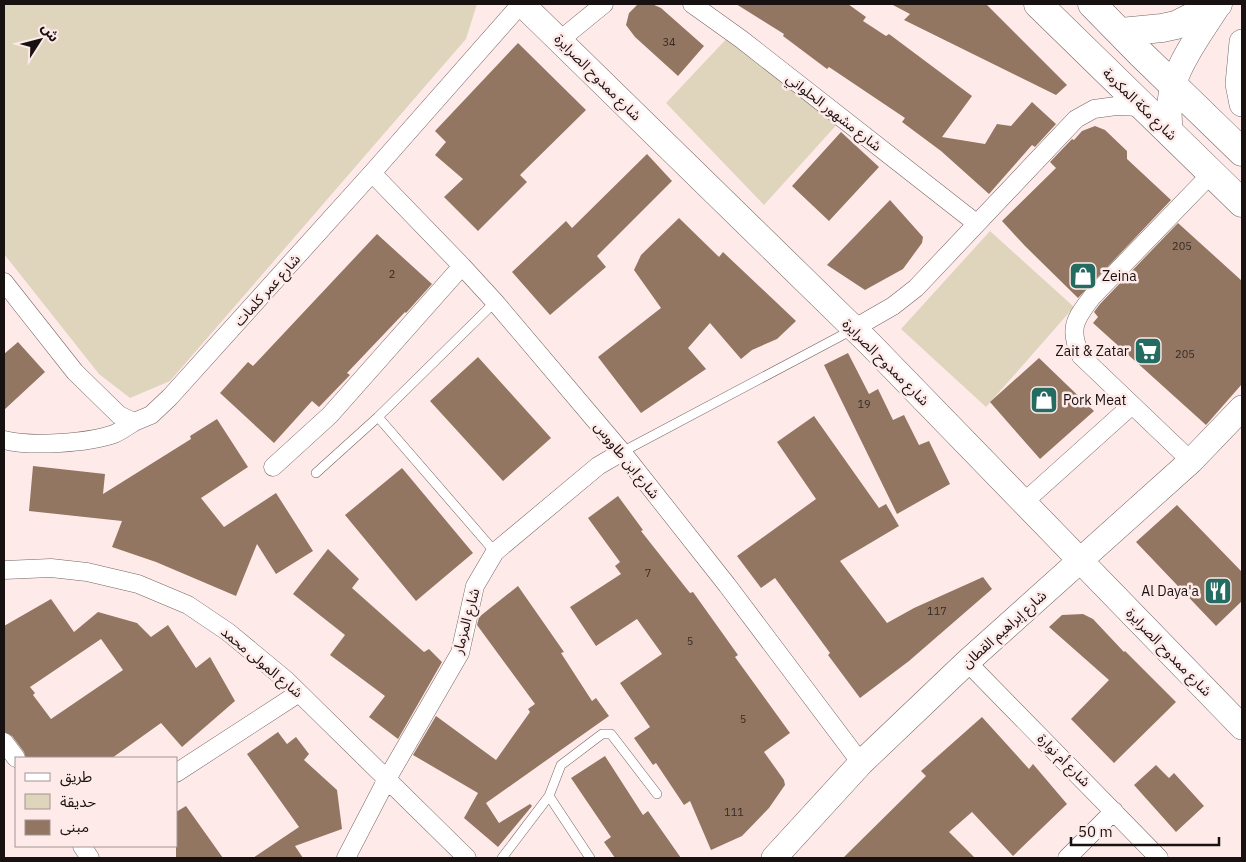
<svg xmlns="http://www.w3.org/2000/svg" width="1246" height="862" viewBox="0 0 1246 862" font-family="'IBM Plex Sans','Noto Sans Arabic',sans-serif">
  <rect width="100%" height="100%" fill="#feebe9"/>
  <path fill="#dfd5bd" d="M4 4H477L466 39 170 381 130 398 99 374 4 254Z
    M731 34 840 121 764 205 666 103Z
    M990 231 1074 307 986 407 901 329Z"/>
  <path fill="#927662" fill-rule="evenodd" d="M638 4H652L661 8 704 46 678 76 635 37 626 25 629 13Z
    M736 4H848L866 17 863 21 886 36 889 34 972 96 942 137 985 144 997 124 1011 126 1032 102 1056 124 1035 147 1032 145 989 194 941 151 902 122 905 118 829 67 827 69 783 36 784 34Z
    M891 4H986L1067 85 1056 95 904 20 910 14Z
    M518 43 586 110 520 175 527 182 478 231 444 197 463 179 435 155 446 142 435 131Z
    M1095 126 1105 130 1127 151V159L1171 200 1078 298 1025 246 1002 221 1056 168 1050 162 1072 139 1074 140 1082 131Z
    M841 132 879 167 829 221 792 186Z
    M647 154 672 181 597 256 606 267 550 315 512 272 566 221 572 228Z
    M890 200 923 237 922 243 903 269 865 290 827 265Z
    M679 218 719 257 723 252 796 321 777 339 752 350 741 359 710 323 688 348 706 369 641 413 598 357 661 308 634 270 641 255Z
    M1178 223 1242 281V384L1206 425 1093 323 1098 317 1094 312 1100 304Z
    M377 234 432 284 406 313 405 312 347 373 350 375 319 407 312 401 274 443 220 393 248 362 253 366Z
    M18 342 45 372 4 410V354Z
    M848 353 869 394 878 389 893 420 904 415 919 445 929 441 950 484 897 514 824 365Z
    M478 357 551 438 503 481 430 401Z
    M1039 358 1094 411 1040 459 990 402Z
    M814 416 879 508 886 504 899 526 840 561 887 623 914 608 983 577 992 589 909 661 860 698 828 655 830 653 775 578 761 588 737 556 816 499 777 442Z
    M217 419 248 467 201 498 224 527 276 493 313 551 276 574 257 544 236 596 156 562 112 547 122 521 29 511 33 466 105 474 103 494 191 439 190 436Z
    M402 468 473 553 416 601 345 515Z
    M618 496 643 530 641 531 690 593 693 592 738 655 735 657 790 733 764 752 784 780 785 785 769 808 742 836 711 850 690 801 684 805 656 763 653 765 634 738 650 727 620 683 662 654 637 619 596 646 570 607 621 574 615 566 620 562 588 518Z
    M1177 505 1242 572V601L1216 626 1136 542Z
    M328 549 359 579 352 588 424 652 429 649 442 662 398 739 369 717 385 696 330 655 345 635 293 594Z
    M518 586 564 652 561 653 592 701 596 698 609 716 486 803 499 823 530 804 532 806 498 847 464 818 478 793 413 755 436 716 496 760 530 712 528 709 535 704 477 625 479 617Z
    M51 599 74 632 98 612 137 623 151 637 168 625 196 668 210 657 235 701 182 747 161 723 112 758H26L24 752 12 736 4 732V626ZM101 639 123 670 51 719 33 695 35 693 30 687Z
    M1083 614 1093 619 1124 652 1125 651 1176 702 1114 763 1071 719 1109 680 1049 627 1062 615Z
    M982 717 1029 769 1033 764 1067 804 1013 856 972 812 949 832 975 858H843L926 776 921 771Z
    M278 732 287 744 296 737 309 754 304 760 337 790 342 829 295 846 303 858H253L299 827 247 754Z
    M605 756 643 815 648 811 681 858H615L604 842 611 837 571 778Z
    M1156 765 1169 778 1174 773 1204 806 1176 832 1134 785Z
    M186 806 223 858H176V812Z"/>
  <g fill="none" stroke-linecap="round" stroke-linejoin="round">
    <g stroke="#756564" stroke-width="10">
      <path id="lane" d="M378 417 495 552
        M622 452 852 330
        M316 473 378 417 495 302
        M549 796 590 858
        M502 858 549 796 561 765 602 734H611L657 794"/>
    </g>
    <g stroke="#756564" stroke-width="19">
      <path id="street" d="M692 4 741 39 976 223
        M560 40 604 4
        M372 173 462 266 495 302 622 452 727 585 861 763
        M4 282 75 372 119 415 134 422 151 415 170 397 372 173 521 4
        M853 329 893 306 916 288 1076 119 1094 109 1116 106 1142 107
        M4 440C31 447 88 443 114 434 121 431 128 426 134 422
        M1191 461 1081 356C1068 329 1075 319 1092 297L1211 174
        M273 467 330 415 462 266
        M1023 503 1132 405
        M4 570 51 568 87 572 138 584 188 605 228 632 286 680 467 858
        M967 662 1159 858
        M4 742 16 758
        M176 773 299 693
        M82 846 90 858
        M346 858 387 779 460 653 475 586 495 552 598 466 622 452
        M1067 858 1114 811"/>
    </g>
    <g stroke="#756564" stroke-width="26">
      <path id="secondary" d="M522 4 869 343 1242 727
        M1242 42 1238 84 1242 104
        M1171 135C1161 81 1192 47 1219 4
        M774 858 861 763 967 662 1191 461 1242 408"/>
    </g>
    <g stroke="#756564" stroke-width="29">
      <path id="primary" d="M1038 4 1242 203
        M1092 4 1141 54 1242 152
        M1121 32 1162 28 1176 25 1218 4"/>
    </g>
    <use href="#lane" stroke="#fff" stroke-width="9"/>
    <use href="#street" stroke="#fff" stroke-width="18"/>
    <use href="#secondary" stroke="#fff" stroke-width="25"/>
    <use href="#primary" stroke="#fff" stroke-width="28"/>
  </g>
  <defs>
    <g id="shop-square" transform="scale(1.4375)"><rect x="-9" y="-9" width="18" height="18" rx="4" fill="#246b61" stroke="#feebe9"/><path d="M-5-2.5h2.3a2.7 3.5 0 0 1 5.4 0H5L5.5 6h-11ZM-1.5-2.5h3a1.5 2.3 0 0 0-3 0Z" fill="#fff"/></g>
    <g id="supermarket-square" transform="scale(1.4375)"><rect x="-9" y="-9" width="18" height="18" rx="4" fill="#246b61" stroke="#feebe9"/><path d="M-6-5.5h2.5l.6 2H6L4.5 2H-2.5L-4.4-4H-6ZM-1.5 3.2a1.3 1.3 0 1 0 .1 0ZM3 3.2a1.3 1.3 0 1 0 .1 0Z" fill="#fff"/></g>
    <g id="restaurant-square" transform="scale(1.4375)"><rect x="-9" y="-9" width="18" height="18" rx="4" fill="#246b61" stroke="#feebe9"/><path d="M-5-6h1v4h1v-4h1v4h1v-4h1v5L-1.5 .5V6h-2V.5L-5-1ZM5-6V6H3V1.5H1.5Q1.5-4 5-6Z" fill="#fff"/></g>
  </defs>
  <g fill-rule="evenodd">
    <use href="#shop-square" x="1083" y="276"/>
    <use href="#supermarket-square" x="1148" y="351"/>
    <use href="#shop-square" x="1044" y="400"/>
    <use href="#restaurant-square" x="1218" y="591"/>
  </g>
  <g text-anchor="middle" stroke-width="5" stroke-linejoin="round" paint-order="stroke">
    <g font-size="11" fill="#362a25">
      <text x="669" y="46">34</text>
      <text x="1182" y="250">205</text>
      <text x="392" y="278">2</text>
      <text x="1185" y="358">205</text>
      <text x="864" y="408">19</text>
      <text x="648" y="577">7</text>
      <text x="937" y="615">117</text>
      <text x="690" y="645">5</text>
      <text x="743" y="723">5</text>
      <text x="734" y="816">111</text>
    </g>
    <g font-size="14" fill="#181111" stroke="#feebe9">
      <text transform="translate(598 77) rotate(45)" y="5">شارع ممدوح الصرايرة</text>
      <text transform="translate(1140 104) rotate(44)" y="5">شارع مكة المكرمة</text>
      <text transform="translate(834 112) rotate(38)" y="5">شارع مشهور الحلواني</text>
      <text transform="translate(267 290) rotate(-48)" y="5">شارع عمر كلمات</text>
      <text transform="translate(886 362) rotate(45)" y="5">شارع ممدوح الصرايرة</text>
      <text transform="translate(627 460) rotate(51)" y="5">شارع ابن طاووس</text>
      <text transform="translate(466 621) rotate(-75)" y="5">شارع المزمار</text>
      <text transform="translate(1004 629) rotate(-42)" y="5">شارع إبراهيم القطان</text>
      <text transform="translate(1169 652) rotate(46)" y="5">شارع ممدوح الصرايرة</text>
      <text transform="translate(262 662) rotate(40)" y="5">شارع المولى محمد</text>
      <text transform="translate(1064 760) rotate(45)" y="5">شارع أم نوارة</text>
    </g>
    <g font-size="14" fill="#181111" stroke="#feebe9" text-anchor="start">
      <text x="1102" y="281">Zeina</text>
      <text x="1129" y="356" text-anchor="end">Zait &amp; Zatar</text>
      <text x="1063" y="405">Pork Meat</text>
      <text x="1199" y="596" text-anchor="end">Al Daya'a</text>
    </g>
  </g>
  <rect width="1246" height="862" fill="none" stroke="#181111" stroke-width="10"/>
  <rect x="15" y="757" width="162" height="90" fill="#feebe9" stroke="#a29493"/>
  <rect x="25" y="773" width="25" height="8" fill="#ffffff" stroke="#a29493"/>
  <text x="60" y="782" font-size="15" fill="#181111">طريق</text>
  <rect x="25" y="794" width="25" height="15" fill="#dfd5bd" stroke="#a29493"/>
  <text x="60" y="807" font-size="15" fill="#181111">حديقة</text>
  <rect x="25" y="820" width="25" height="15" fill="#927662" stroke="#a29493"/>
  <text x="60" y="832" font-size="15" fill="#181111">مبنى</text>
  <g transform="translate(40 40) rotate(54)" stroke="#feebe9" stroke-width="4" paint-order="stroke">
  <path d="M0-4L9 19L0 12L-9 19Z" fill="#181111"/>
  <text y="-8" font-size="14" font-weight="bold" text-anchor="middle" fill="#181111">ش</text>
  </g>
  <path d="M1071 837v8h148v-8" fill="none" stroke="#181111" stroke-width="2.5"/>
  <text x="1078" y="837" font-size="15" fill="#181111" stroke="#feebe9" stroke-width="4" paint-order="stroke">50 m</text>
</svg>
